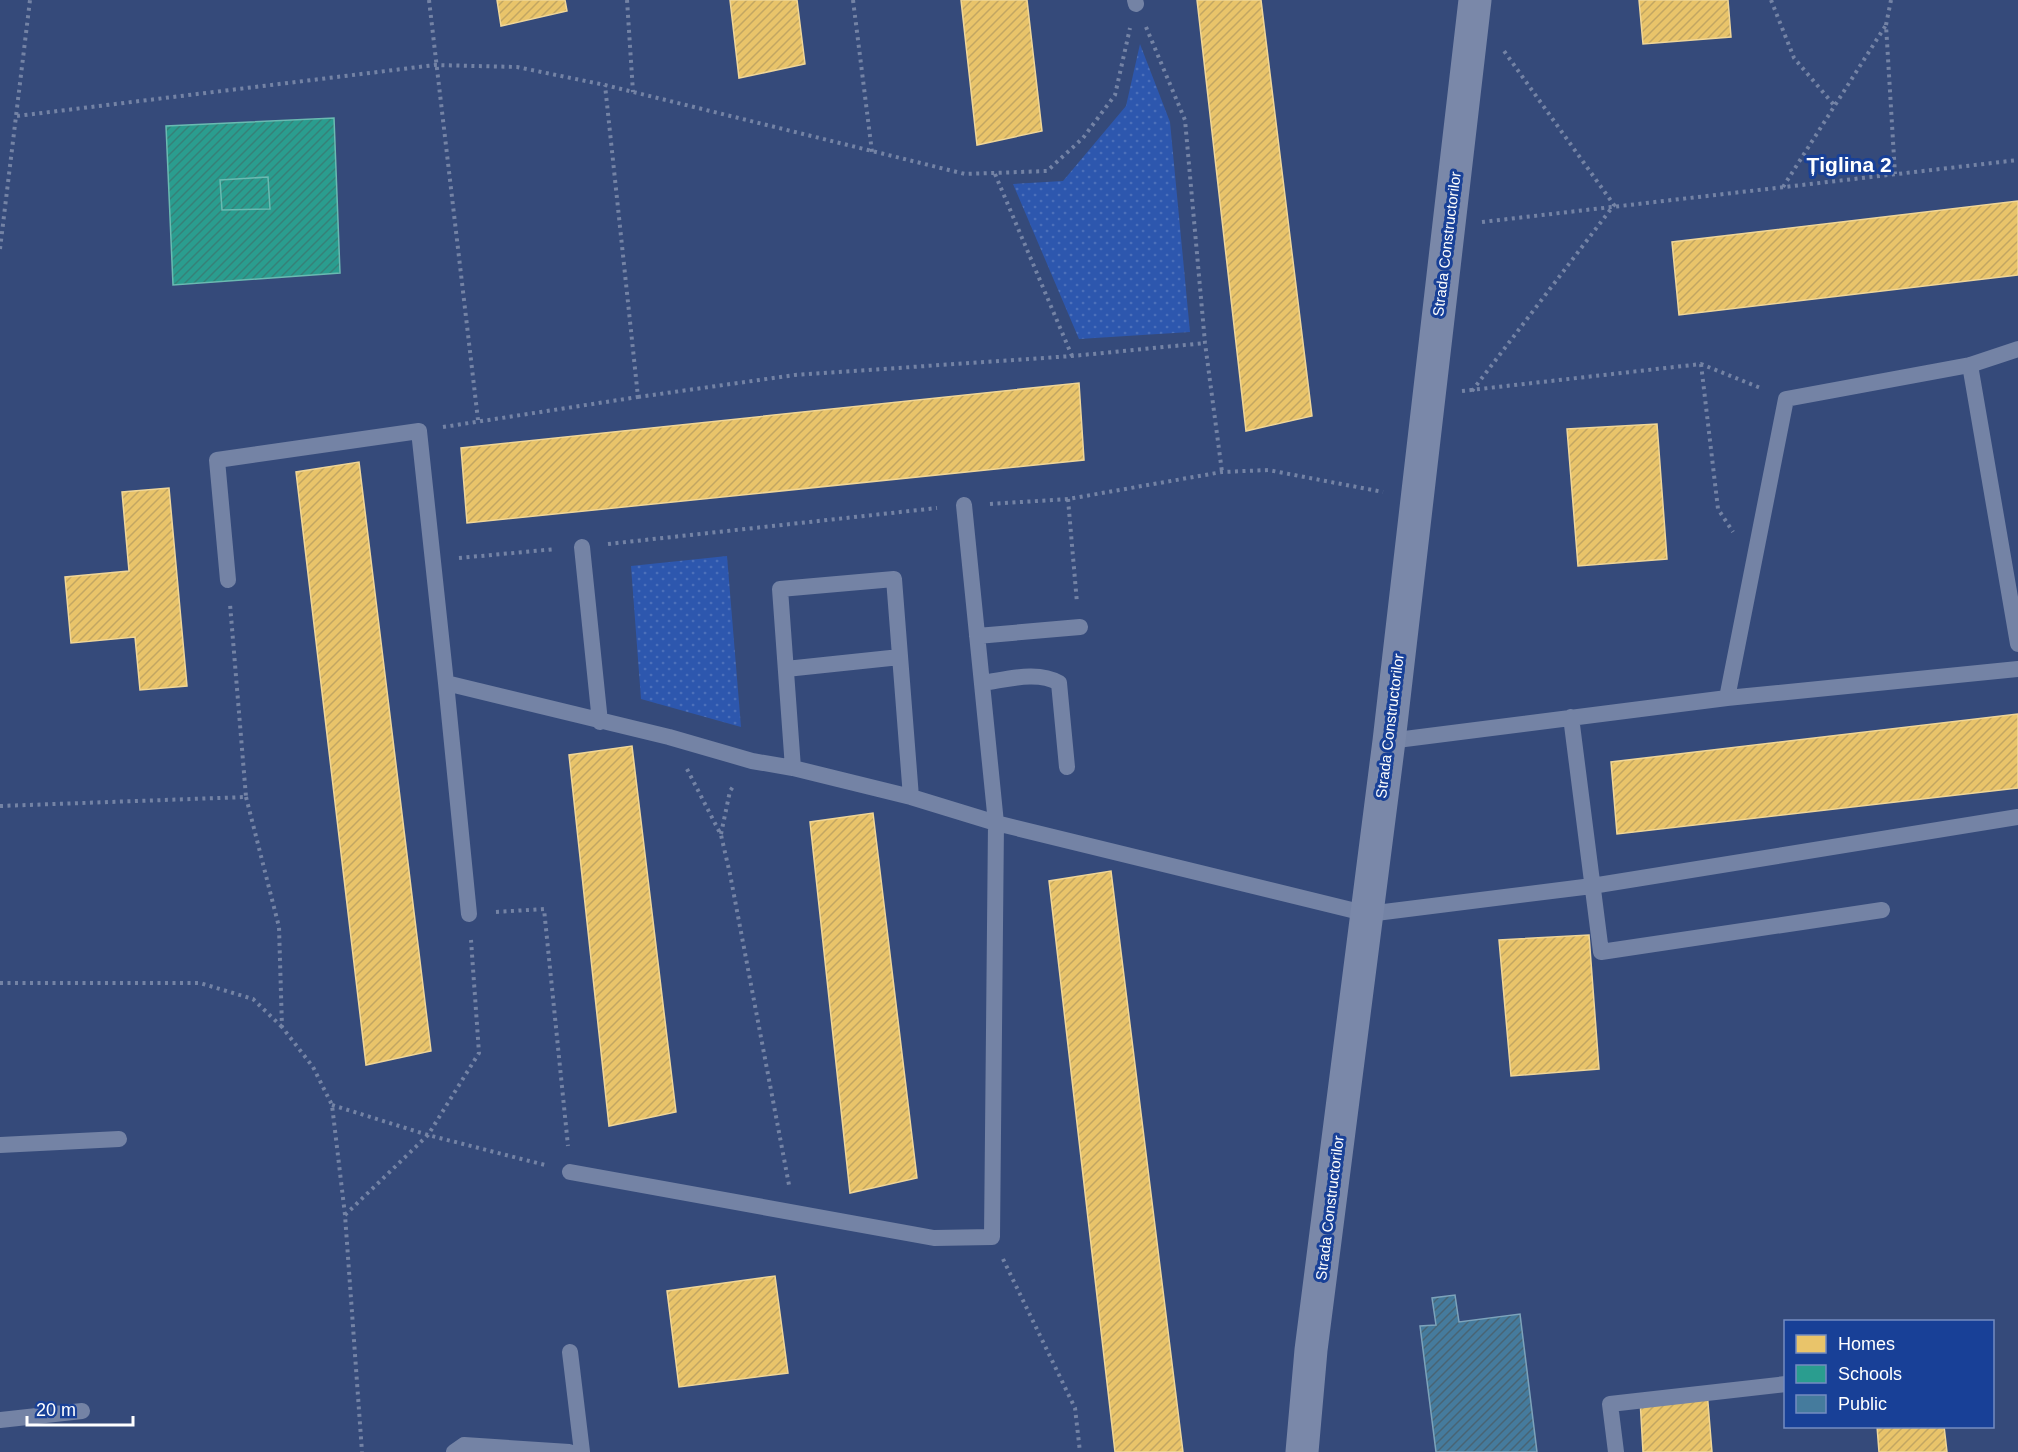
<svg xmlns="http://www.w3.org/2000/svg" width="2018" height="1452" viewBox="0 0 2018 1452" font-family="Helvetica,sans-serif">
  <defs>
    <pattern id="park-dots" width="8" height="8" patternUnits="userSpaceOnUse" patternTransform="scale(1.5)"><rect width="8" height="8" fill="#2d57ae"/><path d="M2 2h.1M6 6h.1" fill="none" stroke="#4c70ba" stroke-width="1.8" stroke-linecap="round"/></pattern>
    <pattern id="homes-hatch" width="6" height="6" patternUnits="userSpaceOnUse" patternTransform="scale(1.5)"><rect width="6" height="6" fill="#e9c46a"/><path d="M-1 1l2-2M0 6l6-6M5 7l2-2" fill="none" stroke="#c2a662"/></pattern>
    <pattern id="schools-hatch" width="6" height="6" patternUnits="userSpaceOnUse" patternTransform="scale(1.5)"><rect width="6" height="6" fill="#2a9d8f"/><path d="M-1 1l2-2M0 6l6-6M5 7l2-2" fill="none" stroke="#368178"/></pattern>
    <pattern id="public-hatch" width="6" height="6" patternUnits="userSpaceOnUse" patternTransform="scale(1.5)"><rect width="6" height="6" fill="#457b9d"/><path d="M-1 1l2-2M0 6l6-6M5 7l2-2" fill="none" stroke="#486474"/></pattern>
  </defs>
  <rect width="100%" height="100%" fill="#354a7a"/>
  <path fill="url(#park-dots)" d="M1140 44 1170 122 1190 332 1079 339 1013 184 1063 181 1126 106Z
    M727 556 741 727 641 699 631 566Z"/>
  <path fill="url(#homes-hatch)" stroke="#f0d697" stroke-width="1.5" d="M497 0H565L567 11 501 26Z
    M730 0H797L805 64 739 78Z
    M961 0H1027L1042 131 977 145Z
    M1197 0H1261L1312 416 1246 431Z
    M1639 0H1728L1731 37 1643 44Z
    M2018 201V275L1679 315 1672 242Z
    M1079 383 1084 460 467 523 461 448Z
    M1657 424 1667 559 1578 566 1567 429Z
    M359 462 431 1051 366 1065 296 472Z
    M169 488 187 686 140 690 135 637 71 643 65 577 129 571 122 492Z
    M2018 714V788L1617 834 1611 762Z
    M632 746 676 1112 609 1126 569 755Z
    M873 813 917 1178 850 1193 810 822Z
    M1111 871 1183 1452H1115L1049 881Z
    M1589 935 1599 1069 1511 1076 1499 940Z
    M775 1276 788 1373 679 1387 667 1291Z
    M1707 1391 1712 1452H1643L1640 1399Z
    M1877 1426H1944L1947 1452H1879Z"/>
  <path fill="url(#schools-hatch)" stroke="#6abab1" stroke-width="1.5" fill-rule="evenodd" d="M334 118 340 273 173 285 166 126ZM268 177 270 209 222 210 220 180Z
    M268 177 270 209 222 210 220 180Z"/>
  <path fill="url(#public-hatch)" stroke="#7da3ba" stroke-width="1.5" d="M1455 1295 1459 1322 1520 1314 1537 1452H1436L1420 1326 1436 1325 1432 1298Z"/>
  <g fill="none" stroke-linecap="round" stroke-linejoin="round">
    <path stroke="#7483a5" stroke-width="4" stroke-dasharray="3 4.5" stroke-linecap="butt" d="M429 0 478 420
      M627 0 633 92
      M853 0 872 152
      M1771 0 1794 58 1834 105
      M1891 0 1886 25 1895 174
      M1146 27 1185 120 1205 343 1222 472
      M17 116 435 65 517 67 605 85 965 174 1047 171 1083 138 1115 95 1130 28
      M995 174 1072 356
      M1783 187 1886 25
      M1482 222 2018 160
      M0 249 30 0
      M1701 364 1718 509 1733 532
      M1462 391 1701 364 1763 389
      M1472 391 1614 205 1504 51
      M638 397 795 375 1072 356 1205 343
      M443 427 638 397 605 85
      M1068 499 1077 603
      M990 504 1068 499 1222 472 1268 470 1383 492
      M608 544 937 508
      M459 558 556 549
      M687 769 721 835 730 874 789 1185
      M246 797 279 927 282 1027 313 1067 332 1105 345 1215 362 1452
      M0 806 246 797 230 604
      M721 834 730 791 735 784
      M496 912 544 909 568 1146
      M0 983H200L253 999 282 1027
      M332 1105 428 1135 545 1165
      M345 1215 428 1135 479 1053 471 940
      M1003 1259 1075 1408 1080 1452"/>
    <path stroke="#7483a5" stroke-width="16" d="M1135 0 1136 4
      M1970 365 2018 644
      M582 547 600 722
      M228 580 217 460 419 431 446 683 669 737 752 761 793 768 911 797 996 823 1368 914 1592 886 2018 817
      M977 636 1080 627
      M786 669 900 657
      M446 683 469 914
      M982 683C1006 680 1037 670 1059 683L1067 767
      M1727 698 2018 669
      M1571 717 1601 952 1882 910
      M1389 741 1727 698 1786 399 1970 365 2018 349
      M793 768 780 589 894 579 911 797
      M0 1145 119 1139
      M570 1172 934 1238 992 1237 996 823 964 505
      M570 1352 582 1452
      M0 1420 82 1411
      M454 1452 464 1445 569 1452
      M1616 1452 1610 1404 1786 1384"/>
    <path stroke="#7a88a9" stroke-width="33" d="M1302 1452 1311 1350 1389 741 1475 0"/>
  </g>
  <g text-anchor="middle" stroke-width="6" stroke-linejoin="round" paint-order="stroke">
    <g font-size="15" fill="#fff" stroke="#184097">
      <text transform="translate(1447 244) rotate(-83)" y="5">Strada Constructorilor</text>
      <text transform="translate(1390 726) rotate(-83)" y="5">Strada Constructorilor</text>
      <text transform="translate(1330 1208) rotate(-83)" y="5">Strada Constructorilor</text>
    </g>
    <g font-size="21" font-weight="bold" fill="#fff" stroke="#184097">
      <text x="1849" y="172">Țiglina 2</text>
    </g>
  </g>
  <rect x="1784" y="1320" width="210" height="108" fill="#184097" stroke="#748cc1" stroke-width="1.5"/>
  <rect x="1796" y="1335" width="30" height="18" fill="#e9c46a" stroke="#748cc1" stroke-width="1.5"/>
  <text x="1838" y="1350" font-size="18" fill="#ffffff">Homes</text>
  <rect x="1796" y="1365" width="30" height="18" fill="#2a9d8f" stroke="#748cc1" stroke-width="1.5"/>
  <text x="1838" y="1380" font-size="18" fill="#ffffff">Schools</text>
  <rect x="1796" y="1395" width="30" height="18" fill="#457b9d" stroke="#748cc1" stroke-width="1.5"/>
  <text x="1838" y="1410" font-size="18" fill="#ffffff">Public</text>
  <path d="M27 1416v9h106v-9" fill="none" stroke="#ffffff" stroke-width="3"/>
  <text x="36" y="1416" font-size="18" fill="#ffffff" stroke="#184097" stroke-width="4.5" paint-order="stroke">20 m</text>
</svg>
